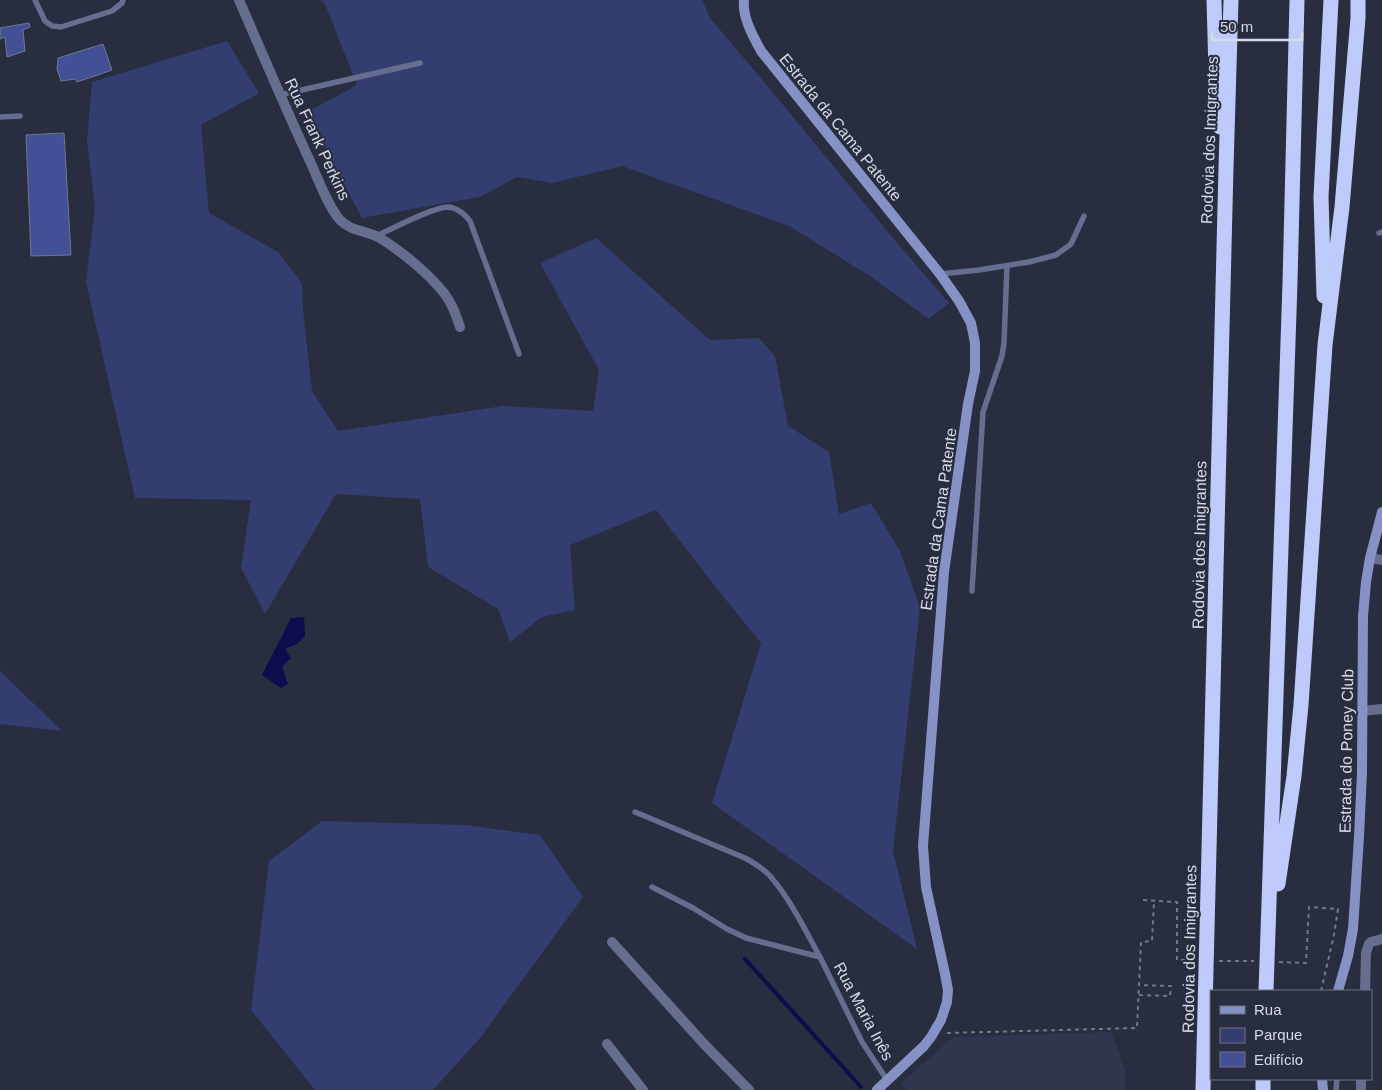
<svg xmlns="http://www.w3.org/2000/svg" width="1382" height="1090" viewBox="0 0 1382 1090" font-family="Helvetica,sans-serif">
  <rect width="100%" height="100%" fill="#282d3f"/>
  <path fill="#30364e" d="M1112 1032 1125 1070V1090H906L901 1083 953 1037Z"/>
  <path fill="#343d70" d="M321 0H702L710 18 770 89 887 231 949 303 929 319 870 276 789 226 622 166 552 183 517 177 480 197 362 218 306 113 357 85 325 4Z
    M227 41 259 93 201 125 209 213 278 252 302 283 303 310 312 391 338 431 503 406 593 411 599 370 540 263 596 238 710 340 759 338 775 356 788 426 829 452 839 514 871 503 900 551 920 608 893 851 917 949 712 803 761 643 718 590 656 510 570 545 575 610 542 617 510 642 498 609 428 567 420 499 336 494 265 614 241 568 251 500 135 498 86 282 95 207 87 141 92 82Z
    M0 671 62 731 0 724Z
    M322 821 466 825 540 835 583 897 480 1038 433 1090H315L251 1010 269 861Z"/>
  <path fill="#0e0c4e" d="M304 617 305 636 297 644 285 649 291 658 282 667 288 684 281 688 262 675 291 618Z"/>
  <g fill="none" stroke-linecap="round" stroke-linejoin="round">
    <path stroke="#0e0c4e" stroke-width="4" d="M745 959 861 1087"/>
  </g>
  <path fill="#445096" stroke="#71778d" d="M29 23 30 27 23 30 25 51 7 57 5 37 0 39V28Z
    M103 44 112 70 77 82 75 79 61 81 57 69 58 58Z
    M64 133 71 255 31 256 26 135Z"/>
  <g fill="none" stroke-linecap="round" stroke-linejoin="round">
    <path stroke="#737787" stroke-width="2" stroke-dasharray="4 4" stroke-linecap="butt" d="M1143 900 1177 902V960H1192
      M1219 961H1254
      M1279 962 1306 963 1309 907 1338 909 1334 935 1321 991
      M1139 995 1170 996 1171 986 1139 985
      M947 1033 1137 1028 1141 942 1152 941 1154 901"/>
    <path stroke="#666e8f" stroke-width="5.5" d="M35 0 45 21 52 26 61 27 112 11 122 3 123 0
      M280 95 420 63
      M0 117 20 116
      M1379 233 1382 232
      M376 236C392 229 433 207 448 207 458 208 464 214 470 221L519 354
      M940 274 979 270 1029 262 1056 255 1071 244 1084 216
      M972 591 983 412 1002 356 1004 343 1007 266
      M635 812 745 858C754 863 763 868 770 876 791 900 805 930 820 957
      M652 887 693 908 727 929 746 938 820 957 862 1042 887 1080
      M1336 1090 1337 1079"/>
    <path stroke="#666e8f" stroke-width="10" d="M239 0C262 53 285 107 309 159 318 178 327 205 340 220 352 232 365 230 378 237 399 249 428 273 444 293 452 303 456 315 460 327
      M1370 558 1382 560
      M1362 711 1382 709
      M612 942 704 1044 749 1090
      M1365 991 1366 953 1369 944 1371 942 1382 939
      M607 1044 643 1090
      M1361 1090V1079"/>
    <path stroke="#8692c6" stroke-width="10" d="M744 0C742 17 753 36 761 51L940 274 959 301 971 323 975 343V371L968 404 944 572 923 846 926 887 945 974 948 990 947 1002 941 1020 931 1037 924 1046 877 1090
      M1338 991 1348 956 1353 929 1359 837 1362 772 1363 616 1366 582 1370 558 1382 512
      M1322 1079 1323 1090"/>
    <path stroke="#bdcafa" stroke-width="15" d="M1214 0 1217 107 1220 127
      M1324 296 1321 197 1331 0
      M1278 884 1294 776 1301 705 1325 345 1342 207 1358 18V0
      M1266 991 1290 283 1297 0
      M1203 1090 1226 168 1231 0
      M1263 1090V1079"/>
  </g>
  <g text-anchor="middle" stroke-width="4" stroke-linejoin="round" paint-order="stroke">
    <g font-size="16" fill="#d6dae6" stroke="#282d3f">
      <text transform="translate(841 127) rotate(51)" y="6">Estrada da Cama Patente</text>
      <text transform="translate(318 139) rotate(65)" y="6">Rua Frank Perkins</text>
      <text transform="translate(1209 140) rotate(-88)" y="6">Rodovia dos Imigrantes</text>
      <text transform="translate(938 519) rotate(-82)" y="6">Estrada da Cama Patente</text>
      <text transform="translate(1199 545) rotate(-89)" y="6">Rodovia dos Imigrantes</text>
      <text transform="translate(1346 751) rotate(-89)" y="6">Estrada do Poney Club</text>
      <text transform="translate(1189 949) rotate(-89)" y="6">Rodovia dos Imigrantes</text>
      <text transform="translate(864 1011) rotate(62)" y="6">Rua Maria Inês</text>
    </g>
  </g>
  <rect x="1210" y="990" width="162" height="90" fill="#282d3f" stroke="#6e7282"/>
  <rect x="1220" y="1006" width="25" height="8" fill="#8692c6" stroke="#6e7282"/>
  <text x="1254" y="1015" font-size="15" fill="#d6dae6">Rua</text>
  <rect x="1220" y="1028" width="25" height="15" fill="#343d70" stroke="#6e7282"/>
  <text x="1254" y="1040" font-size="15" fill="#d6dae6">Parque</text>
  <rect x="1220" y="1052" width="25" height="15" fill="#445096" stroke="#6e7282"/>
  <text x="1254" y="1065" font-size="15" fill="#d6dae6">Edifício</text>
  <path d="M1212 32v8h90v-8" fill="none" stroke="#d6dae6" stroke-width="2.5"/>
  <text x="1220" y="32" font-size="15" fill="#d6dae6" stroke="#282d3f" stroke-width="4" paint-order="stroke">50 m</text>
</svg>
